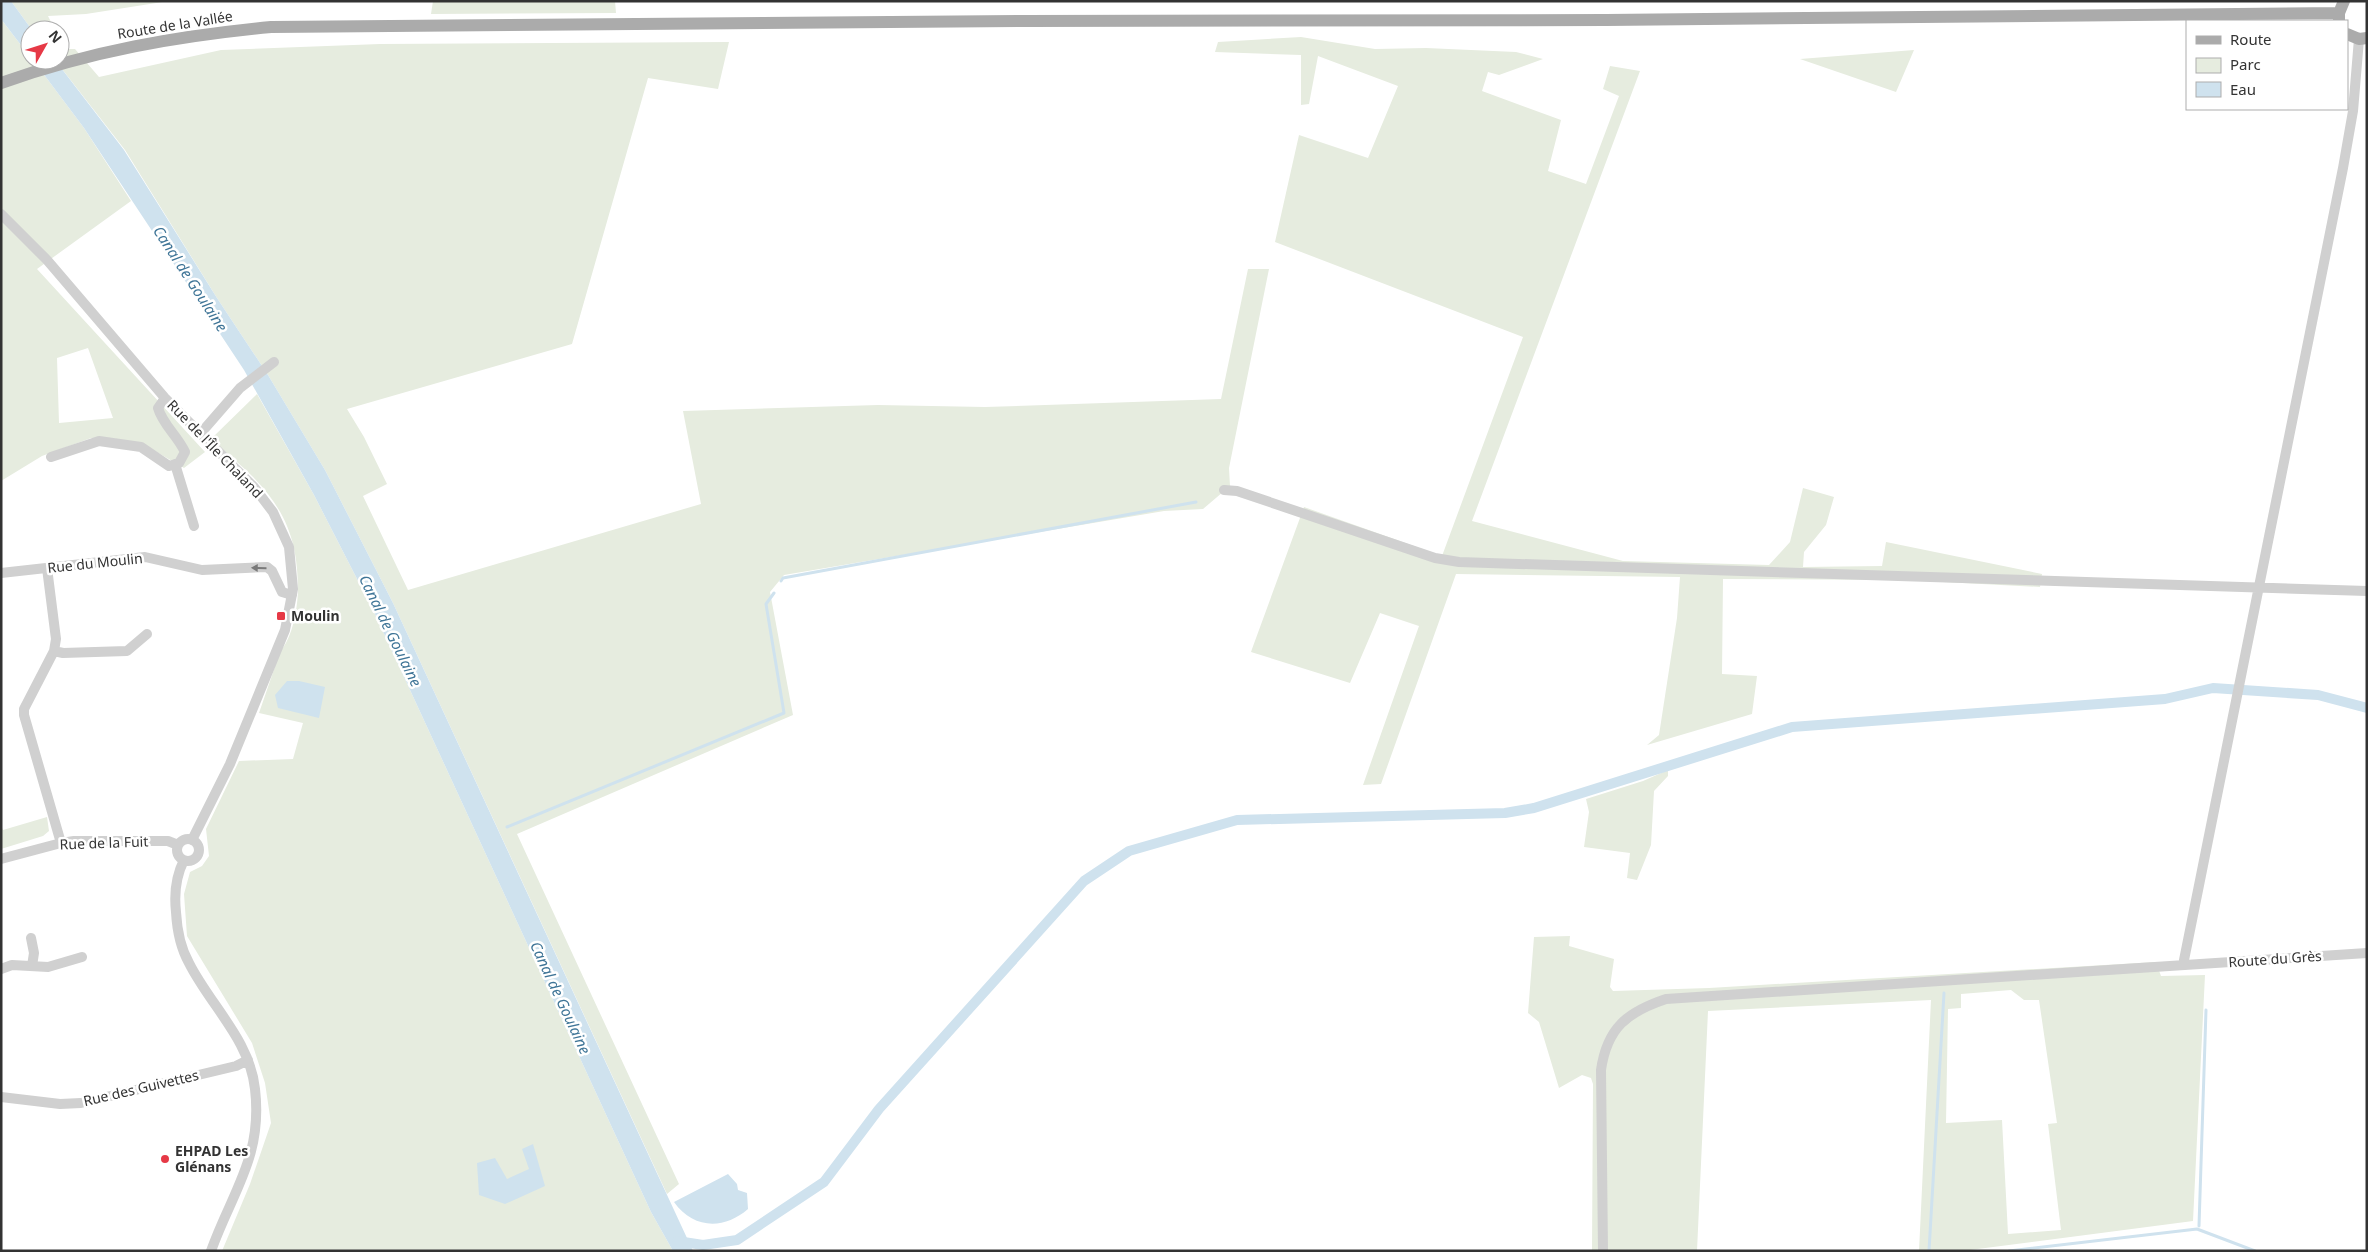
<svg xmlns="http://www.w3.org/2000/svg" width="2368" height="1252" viewBox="0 0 2368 1252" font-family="'Noto Sans',sans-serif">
  <rect width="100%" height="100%" fill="#fff"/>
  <path fill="#e6ecdf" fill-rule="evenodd" d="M11 1H169L86 14 48 16 55 30H32Z
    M433 1H615L616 13 431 14Z
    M1 19 30 57V60H33L84 128 131 201 37 269 205 452 184 468 143 444 111 438H91L42 456 1 481ZM88 348 113 418 59 423 57 358Z
    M1301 37 1375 49 1426 48 1516 52 1543 59 1499 75 1488 72 1482 91 1561 120 1548 171 1586 184 1619 96 1603 89 1610 66 1640 71 1472 521 1623 561 1769 565 1790 542 1803 488 1834 497 1826 525 1804 552 1803 567 1882 566 1886 542 2042 574 2040 587 1905 580 1723 579 1722 674 1757 676 1752 714 1647 745 1659 735 1677 618 1680 577 1456 574 1381 784 1363 785 1419 626 1380 613 1350 683 1251 652 1252 649 1304 507 1442 556 1523 337 1275 242 1299 135 1368 158 1398 86 1318 56 1309 104 1301 105V55L1215 52 1218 42Z
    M60 40 64 49H75L99 77 221 50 380 44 729 42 718 89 648 78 572 344 347 409 364 437 387 484 363 496 408 590 701 504 683 411 878 405 985 407 1221 399 1248 269H1269L1229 468 1230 486 1203 509 1164 511 784 575 770 592 793 715 517 834 679 1184 667 1194 393 603 325 470 268 375 217 298 125 150 55 60H60Z
    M1914 50 1896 92 1800 59Z
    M257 394 314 495 374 612 651 1212 673 1251H222L250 1184 271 1123 265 1083 252 1043 187 936 184 894 190 872 202 866 209 856 206 829 239 761 293 759 303 723 259 713 280 652C293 636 297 611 298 591 298 541 286 510 251 475 238 462 224 452 212 438Z
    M1668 770V776L1654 791 1651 845 1637 880 1627 878 1630 853 1584 847 1589 812 1586 799 1643 781Z
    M47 817 49 831 43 836 1 849V826L3 830Z
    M1570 936 1569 946 1614 959 1610 987 1613 991 1709 988 2156 962 2161 976 2205 975 2193 1221 1962 1251H1919L1931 1000 1708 1011 1697 1251H1592L1593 1084 1591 1078 1582 1075 1559 1088 1539 1022 1528 1013 1534 937ZM2011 990 2024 1000H2039L2057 1123 2048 1124 2061 1230 2008 1234 2002 1120 1946 1123 1948 1009 1961 1008V994Z"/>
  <path fill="#cfe2ee" d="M1 1H11L32 30H30V57L1 19Z
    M33 60H55L124 150 217 298 268 375 325 470 393 603 693 1251H673L651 1212 374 612 314 495 244 370 84 128Z
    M287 681H299L325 687 319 718 278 708 275 695Z
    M533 1144 545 1186 505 1204 479 1195 477 1163 495 1158 507 1179 529 1169 522 1149Z
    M728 1174 737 1184 738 1190 747 1193 748 1209C724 1230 693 1229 674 1202Z"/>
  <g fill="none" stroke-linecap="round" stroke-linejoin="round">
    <path stroke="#cfe2ee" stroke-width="3" d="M781 581 783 578 1196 502
      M507 827 784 713 766 604 774 593
      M2199 1226 2206 1010
      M1929 1251 1944 993
      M2009 1251 2197 1229 2255 1251"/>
    <path stroke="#cfe2ee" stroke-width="10" d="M677 1241 703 1245 737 1240 824 1182 879 1109 1084 881 1129 851 1237 820 1505 813 1534 808 1792 727 2165 699 2213 688 2318 695 2367 708"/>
    <path stroke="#d0d0d0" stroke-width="10" d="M1 214 47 260 165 398 254 487 273 512 289 547 293 589 285 630 230 764 192 840
      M200 434 240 388 274 362
      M51 457 99 441 141 447 169 466 179 463 185 452C177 435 163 425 158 408L165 398
      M175 464 194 526
      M1224 490 1237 491 1435 558 1459 562 2367 591
      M47 568 56 639 54 651 24 709V715L61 843
      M1 573 145 557 202 570 267 567 272 571 282 592 292 595
      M54 651 63 653 127 651 147 634
      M177 850a11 11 0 1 1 22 0a11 11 0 1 1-22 0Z
      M1 859 61 843 74 841H168L178 845
      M184 860C176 876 174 894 176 912 177 930 180 947 189 963 210 1005 250 1040 255 1089 263 1157 232 1192 211 1251
      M31 938 34 953 32 966
      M2183 965 2343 168 2353 111 2359 39
      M1 969 12 965 48 967 82 957
      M1 1097 60 1104 81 1103 236 1066 248 1060
      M1603 1251 1601 1070C1607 1028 1627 1012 1666 999L2367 953"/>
    <path stroke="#ababab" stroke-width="12" d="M2339 21V13L2344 1
      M2347 34 2359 39 2367 38
      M1 83C91 51 177 36 271 27L1025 21 1606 20 2339 13"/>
  </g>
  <defs><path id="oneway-solid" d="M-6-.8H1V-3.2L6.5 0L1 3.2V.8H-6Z" transform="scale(1.25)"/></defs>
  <use fill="#7a7a7a" href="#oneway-solid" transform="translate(259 568) rotate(-179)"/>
  <g fill="#e63946" stroke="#fff" stroke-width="2">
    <rect x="276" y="611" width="10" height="10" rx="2.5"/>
    <circle cx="165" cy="1159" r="5"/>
  </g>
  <g text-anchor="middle" stroke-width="5" stroke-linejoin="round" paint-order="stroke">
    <g font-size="14" fill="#333" stroke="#fff">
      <text transform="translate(175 25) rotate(-9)" y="5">Route de la Vallée</text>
      <text transform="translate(215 449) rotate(46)" y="5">Rue de l'Île Chaland</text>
      <text transform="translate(95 563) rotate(-6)" y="5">Rue du Moulin</text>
      <text transform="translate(104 843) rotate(-2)" y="5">Rue de la Fuit</text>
      <text transform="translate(2275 959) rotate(-4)" y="5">Route du Grès</text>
      <text transform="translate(141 1088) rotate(-13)" y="5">Rue des Guivettes</text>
    </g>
    <g font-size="14" font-weight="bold" fill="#333" stroke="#fff" text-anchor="start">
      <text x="291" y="621">Moulin</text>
      <text x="175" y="1156">EHPAD Les<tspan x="175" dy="16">Glénans</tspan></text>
    </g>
    <g font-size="15" font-style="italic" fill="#3f7597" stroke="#fff">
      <text transform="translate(190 279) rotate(57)" y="5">Canal de Goulaine</text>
      <text transform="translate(390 631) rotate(64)" y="5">Canal de Goulaine</text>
      <text transform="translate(560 998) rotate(65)" y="5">Canal de Goulaine</text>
    </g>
  </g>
  <rect width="2368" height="1252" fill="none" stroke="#333333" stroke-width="5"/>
  <rect x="2186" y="20" width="162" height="90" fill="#ffffff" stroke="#adadad"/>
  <rect x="2196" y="36" width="25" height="8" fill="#ababab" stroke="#adadad"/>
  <text x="2230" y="45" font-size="15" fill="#333333">Route</text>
  <rect x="2196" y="58" width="25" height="15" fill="#e6ecdf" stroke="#adadad"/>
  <text x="2230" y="70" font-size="15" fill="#333333">Parc</text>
  <rect x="2196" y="82" width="25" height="15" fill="#cfe2ee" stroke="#adadad"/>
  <text x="2230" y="95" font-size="15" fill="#333333">Eau</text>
  <g transform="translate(45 45) rotate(51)"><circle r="24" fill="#ffffff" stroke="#adadad"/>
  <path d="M0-4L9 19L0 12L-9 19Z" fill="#e63946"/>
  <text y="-8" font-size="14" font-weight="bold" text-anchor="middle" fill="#333333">N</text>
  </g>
</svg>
